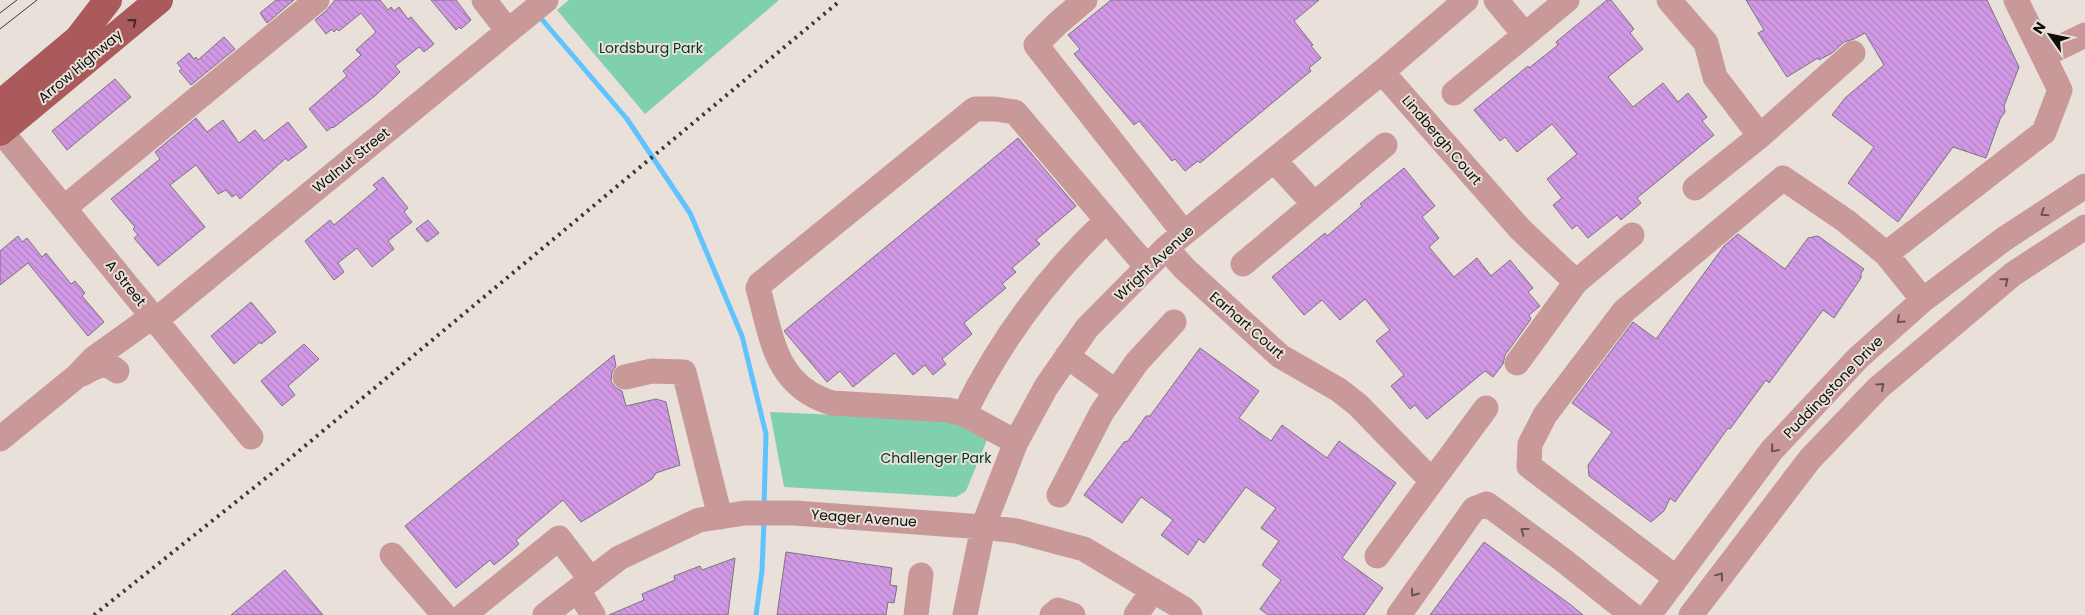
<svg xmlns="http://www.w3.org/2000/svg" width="2085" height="615" viewBox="0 0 2085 615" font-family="Poppins,sans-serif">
  <defs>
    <pattern id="building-back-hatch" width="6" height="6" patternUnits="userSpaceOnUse" patternTransform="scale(1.25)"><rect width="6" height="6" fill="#d198e6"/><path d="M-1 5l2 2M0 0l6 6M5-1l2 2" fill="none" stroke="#b282c4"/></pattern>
  </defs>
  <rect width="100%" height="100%" fill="#e8e0d9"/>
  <path fill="#80cfad" d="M569 0H779L645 114 557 10Z
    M770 412 949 420 987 440 966 491 956 497 784 487Z"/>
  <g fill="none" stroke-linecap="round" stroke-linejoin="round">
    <path stroke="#5fc4fd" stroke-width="5" d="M539 16 627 119 690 213 742 336 766 434 764 507
      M756 615 762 571 764 521"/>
  </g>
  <path fill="url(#building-back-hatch)" stroke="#7a757c" d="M276 0H294L267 23 260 13Z
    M335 0H380L388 10 391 7 394 11 399 7 408 19 411 17 434 44 424 52 419 47 395 66 400 72 375 96 333 128 332 127 327 131 309 109 347 76 343 71 361 55 356 50 376 32 361 13 339 31 337 29 334 32 332 29 326 34 315 20 326 11Z
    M431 0H456L471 20 461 29 459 27 456 30Z
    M1111 0H1319L1294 21 1313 45 1311 46 1321 58 1309 68 1311 71 1277 99 1200 163 1198 161 1185 171 1175 159 1172 161 1139 121 1134 125 1074 54 1080 49 1068 35Z
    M1607 0H1611L1634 29 1630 33 1643 49 1608 77 1633 107 1663 83 1678 102 1688 93 1707 117 1702 121 1714 135 1637 198 1641 203 1621 220 1617 215 1588 238 1577 225 1572 229 1553 205 1562 198 1547 179 1577 154 1552 124 1517 152 1505 137 1500 141 1474 110 1528 66 1529 68 1558 45 1556 42Z
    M1746 0H1987L2019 67 2004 106 2005 112 2000 119 1986 158 1953 147 1898 222 1848 183 1874 147 1832 115 1845 98 1884 65 1865 33 1854 39 1844 42 1832 53 1819 60 1818 58 1787 77 1758 33 1764 30Z
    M224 37 235 49 191 85 179 71 182 69 177 63 189 53 194 59 196 57 198 60Z
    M115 79 131 97 67 150 52 131Z
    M196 118 207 132 223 120 239 143 255 130 264 141 288 122 307 147 288 161 286 158 240 199 236 194 232 197 226 190 218 194 196 165 170 185 205 227 158 266 134 238 138 235 133 229 135 227 111 199 160 159 155 152Z
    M1018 138 1076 206 1036 240 1040 244 1012 268 1016 272 1002 284 1006 288 964 323 972 334 942 359 946 364 933 375 925 365 913 375 895 353 853 387 840 371 827 382 784 331Z
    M1404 168 1435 206 1422 217 1439 238 1429 247 1454 277 1477 258 1491 276 1510 260 1533 288 1528 292 1540 306 1529 315 1531 319 1505 355 1503 364 1493 377 1485 371 1427 419 1415 405 1410 409 1391 386 1404 375 1376 341 1390 330 1365 299 1340 320 1322 300 1304 315 1272 277 1325 233 1327 236 1362 206 1360 204Z
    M383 177 408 208 404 212 412 222 388 241 394 249 372 267 357 248 338 263 344 272 334 280 305 241 330 220 334 225 377 189 373 185Z
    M428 220 439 233 427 242 416 229Z
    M1738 234 1785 269 1808 238 1818 236 1864 269 1861 273V278L1834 318 1823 310 1769 383 1766 380 1730 429 1728 428 1675 502 1670 498 1664 511 1651 522 1589 476 1588 465 1612 432 1572 403 1633 322 1656 339 1724 246Z
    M18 236 22 242 27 238 42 257 46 253 71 284 75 281 85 293 82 296 104 322 88 336 28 263 0 285V251Z
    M251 302 276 332 261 344 260 342 234 364 211 336Z
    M304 344 319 359 288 386 295 395 282 406 261 381Z
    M1200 348 1259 391 1239 418 1271 441 1282 425 1327 458 1339 441 1396 483 1342 558 1383 588 1364 615H1268L1260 609 1281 580 1262 565 1279 541 1261 528 1276 508 1246 487 1204 543 1199 539 1188 555 1161 535 1173 520 1141 497 1122 523 1084 495 1124 442 1128 441 1146 416H1150Z
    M614 355 616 366 612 372 611 381 615 387 622 391 626 406 656 399 666 402 680 465 656 473 652 479 581 522 563 500 516 540 519 544 510 552 494 565 490 560 456 588 405 526Z
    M1484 542 1571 605 1583 615H1430Z
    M786 552 892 568 890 585 897 586 894 603 888 602 886 615H777Z
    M735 558 728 615H609L644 600 642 594 675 580 674 576 700 566 702 570Z
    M285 570 323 615H231Z"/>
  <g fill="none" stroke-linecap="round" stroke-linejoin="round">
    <path stroke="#c89998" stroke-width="25" d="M484 0 508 31
      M1085 0 1058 23 1036 45 1184 233
      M1669 0 1706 43 1715 77 1760 136 1853 53
      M1525 35 1567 0
      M2044 55 2085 35
      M1382 72 1520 229 1576 282
      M1454 93 1525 35 1496 0
      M0 130 251 437
      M1274 160 1314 204
      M1695 188 1760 136
      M64 208 317 0
      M1166 248 1185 269 1280 356 1339 390 1358 405 1432 481
      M1886 254 1923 300
      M1243 264 1385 145
      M156 320 546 0
      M1067 356 1116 392
      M1517 363 1576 282 1632 235
      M82 374C96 367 104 360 117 371
      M625 377 652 371 684 372 720 517
      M964 414C1000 340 1047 277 1106 221
      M0 439 77 376 93 359 153 316
      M1016 442 964 414 948 410 832 403C775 386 772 338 758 288L760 284 975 109H995L1015 112 1146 266
      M1059 495 1102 412 1137 362 1174 322
      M392 555 444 615
      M1377 556 1486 408
      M1676 578 1529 466 1530 444 1545 415 1624 311 1783 178 1846 221 1886 254 2044 132 2060 90 2016 0
      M578 590 593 615
      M464 615 559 538 591 580
      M545 615 619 558 699 520 745 513H795L983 527 1017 531 1084 549 1184 609 1190 615
      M916 615 921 575
      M965 615 983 527 1016 442 1046 387 1087 328 1166 248 1382 72 1466 0
      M1052 615 1058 610 1073 615
      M1136 615 1153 590
      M1399 615 1474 509 1487 504 1563 560 1632 615
      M1649 615 1772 450 1858 358 1923 300 2004 239 2085 186
      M1691 615 1810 459 1878 388 2013 274 2085 227"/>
    <path stroke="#ab5a5b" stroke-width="28" d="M1 131 5 100 78 39 108 0
      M0 132 159 0"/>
    <path stroke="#3b3834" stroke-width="1" d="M0 13 17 0
      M0 29 37 0"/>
    <path stroke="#3b3834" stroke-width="4" stroke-dasharray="2.5 5" stroke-linecap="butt" d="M94 615 276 470 841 0"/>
  </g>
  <defs><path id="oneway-chevron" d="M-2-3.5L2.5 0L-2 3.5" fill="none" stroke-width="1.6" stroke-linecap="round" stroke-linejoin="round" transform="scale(1.25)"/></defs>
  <use stroke="#462826" href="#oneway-chevron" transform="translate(133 22) rotate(-40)"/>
  <g stroke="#6c5351">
    <use href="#oneway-chevron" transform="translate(2044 213) rotate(147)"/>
    <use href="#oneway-chevron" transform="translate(2005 281) rotate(-39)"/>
    <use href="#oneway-chevron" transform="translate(1900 320) rotate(138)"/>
    <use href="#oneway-chevron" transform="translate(1881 386) rotate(-42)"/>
    <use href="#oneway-chevron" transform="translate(1774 449) rotate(131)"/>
    <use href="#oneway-chevron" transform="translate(1524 531) rotate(-143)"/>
    <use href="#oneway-chevron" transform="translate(1720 576) rotate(-53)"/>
    <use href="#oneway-chevron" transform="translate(1414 593) rotate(125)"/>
  </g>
  <g text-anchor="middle" stroke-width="4" stroke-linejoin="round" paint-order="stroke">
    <g font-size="14" fill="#003624" stroke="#e8e0d9">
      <text x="651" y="53">Lordsburg Park</text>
      <text x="936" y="463">Challenger Park</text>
    </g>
    <g font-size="14" fill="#0f0d0a" stroke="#e8e0d9">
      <text transform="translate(80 66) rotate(-40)" y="5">Arrow Highway</text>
      <text transform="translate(1442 140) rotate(49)" y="5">Lindbergh Court</text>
      <text transform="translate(351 160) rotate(-39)" y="5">Walnut Street</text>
      <text transform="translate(1154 263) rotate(-43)" y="5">Wright Avenue</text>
      <text transform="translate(126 283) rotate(51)" y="5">A Street</text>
      <text transform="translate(1247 325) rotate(41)" y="5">Earhart Court</text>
      <text transform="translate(1833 387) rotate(-46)" y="5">Puddingstone Drive</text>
      <text transform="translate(864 518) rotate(4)" y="5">Yeager Avenue</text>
    </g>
  </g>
  <g transform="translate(2050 35) rotate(303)" stroke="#e8e0d9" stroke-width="4" paint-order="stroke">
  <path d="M0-4L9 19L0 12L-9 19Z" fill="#0f0d0a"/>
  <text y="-8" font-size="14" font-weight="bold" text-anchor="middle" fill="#0f0d0a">N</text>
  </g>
</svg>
